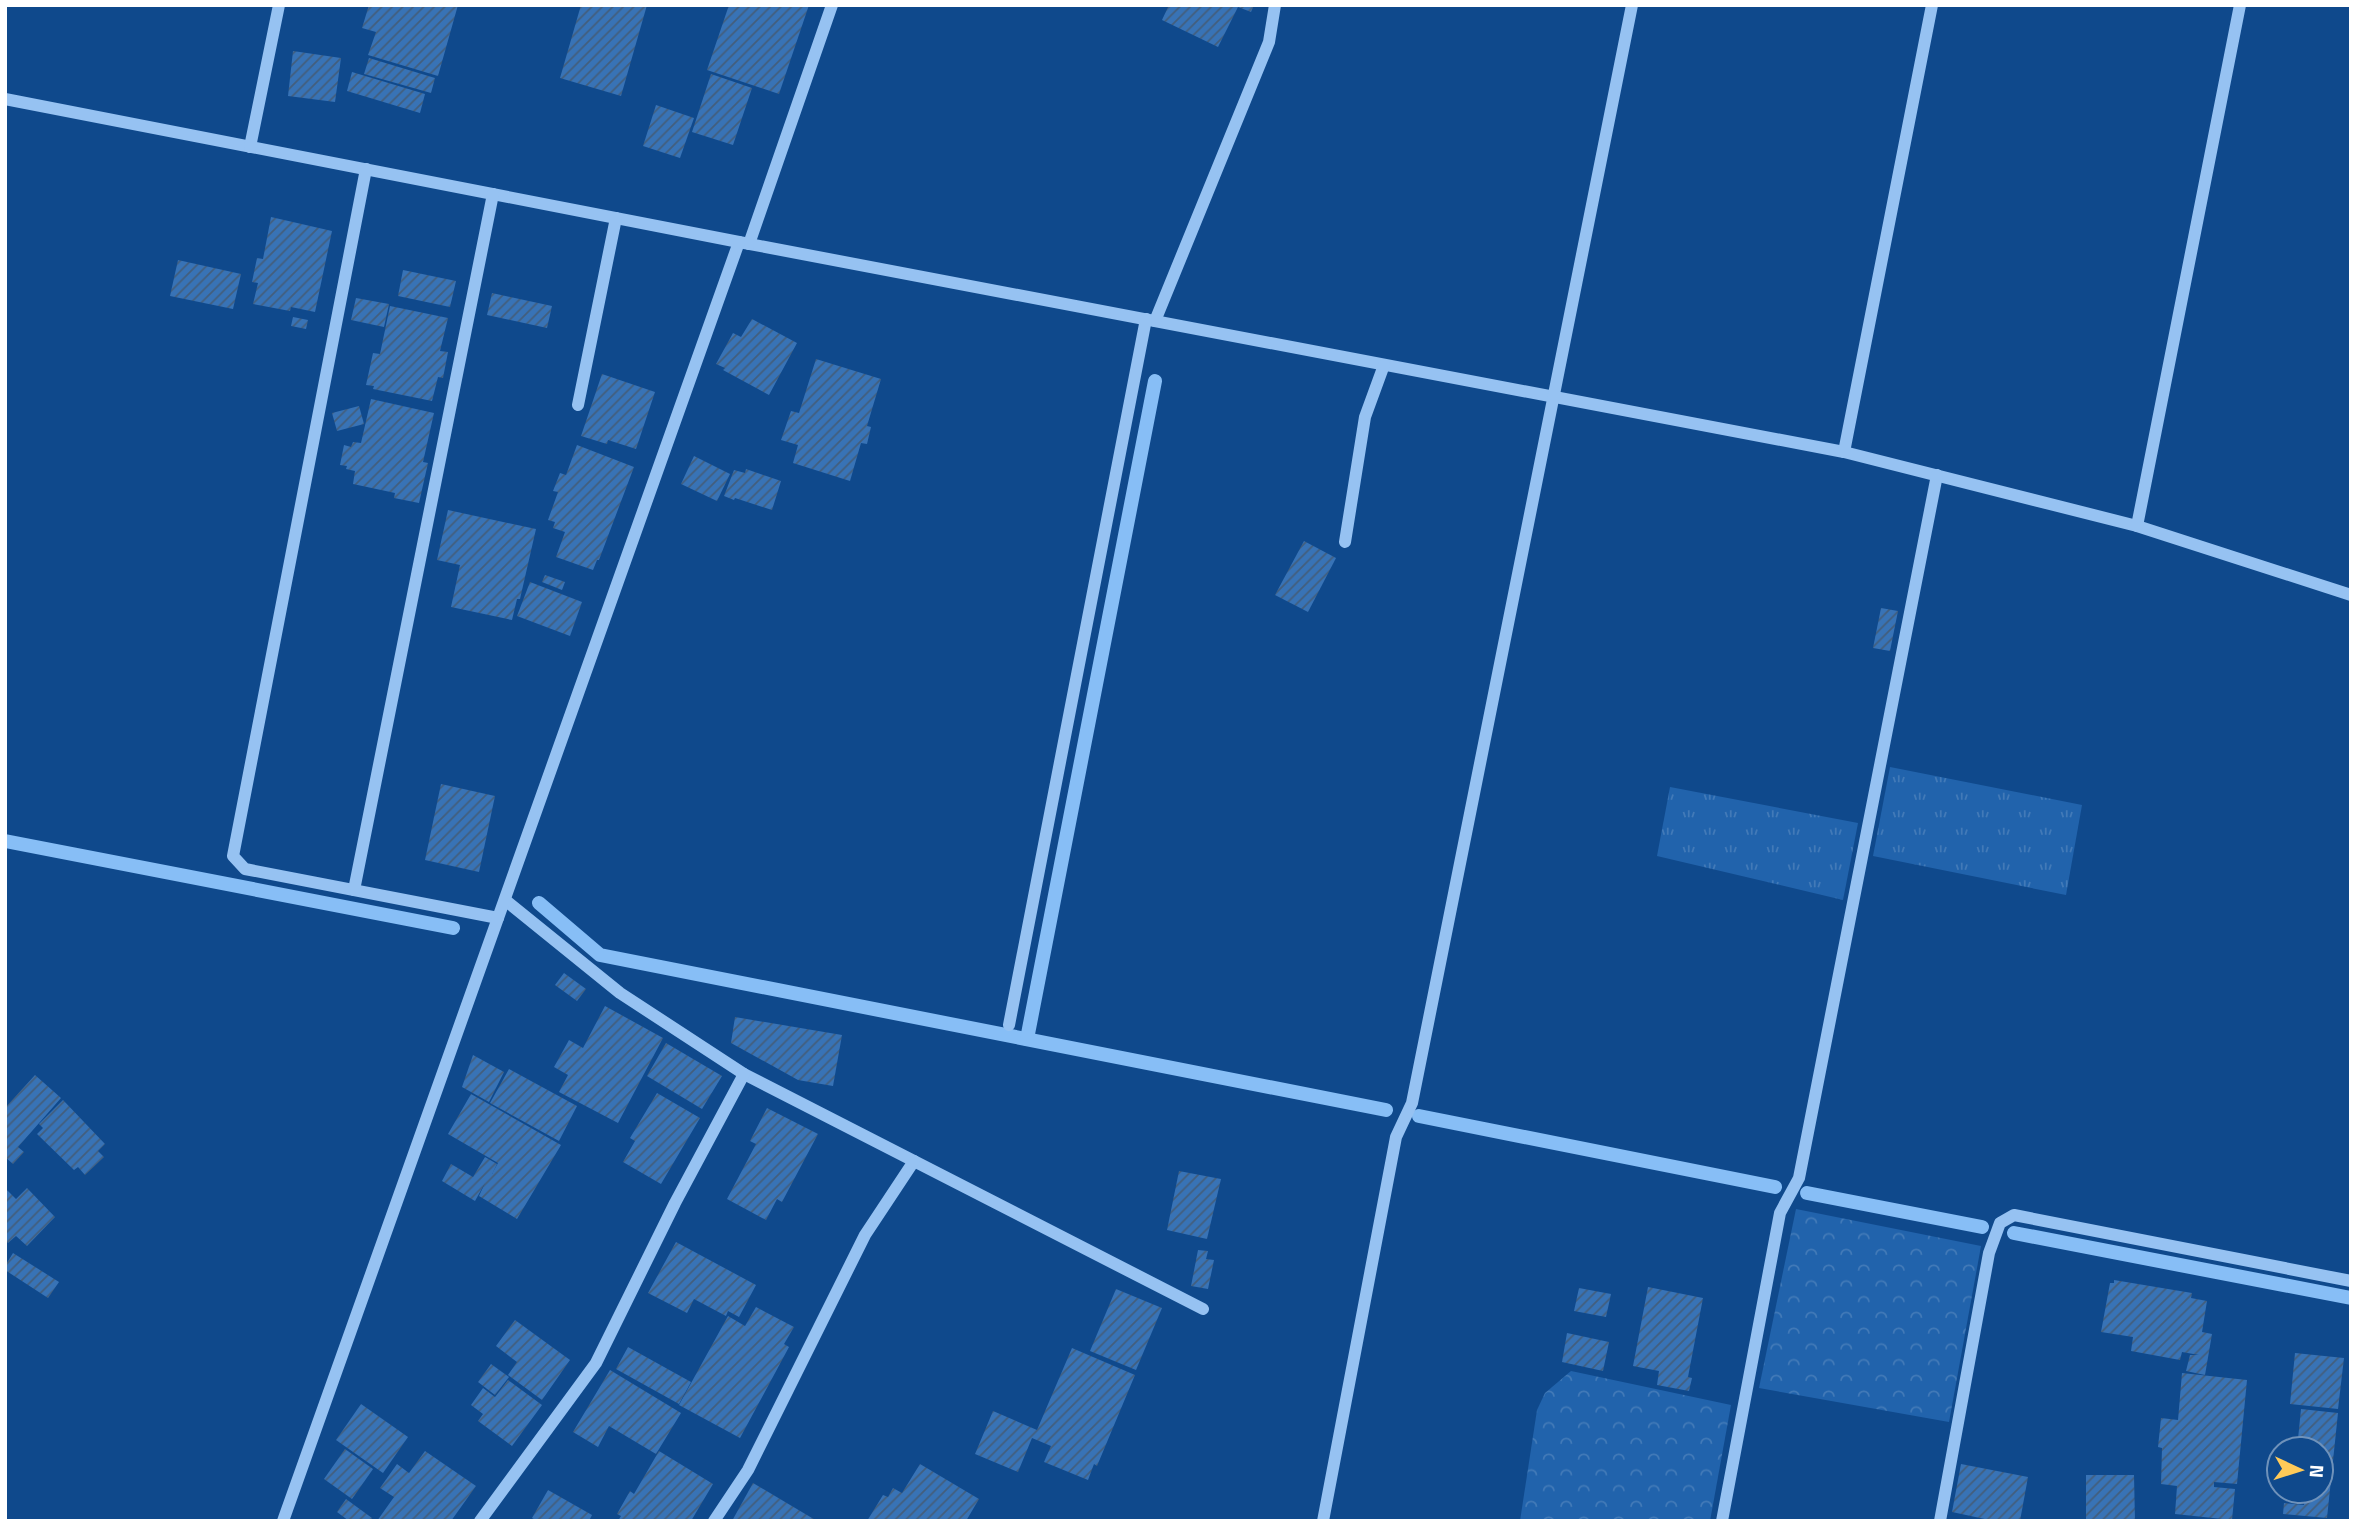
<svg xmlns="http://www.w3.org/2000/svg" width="2356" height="1526" viewBox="0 0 2356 1526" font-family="'Titillium Web',sans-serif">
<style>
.grass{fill:url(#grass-tufts)}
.forest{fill:url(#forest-crowns)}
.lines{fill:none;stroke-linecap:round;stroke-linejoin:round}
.stream{stroke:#87bef6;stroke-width:14}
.building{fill:url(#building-hatch)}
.minor{stroke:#96c2f2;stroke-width:12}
</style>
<defs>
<pattern id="grass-tufts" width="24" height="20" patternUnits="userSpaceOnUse" patternTransform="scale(1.75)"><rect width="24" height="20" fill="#2163ac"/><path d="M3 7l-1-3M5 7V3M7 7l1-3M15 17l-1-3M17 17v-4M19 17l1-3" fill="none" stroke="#427ab8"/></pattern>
<pattern id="forest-crowns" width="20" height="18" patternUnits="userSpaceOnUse" patternTransform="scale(1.75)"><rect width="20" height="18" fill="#2163ac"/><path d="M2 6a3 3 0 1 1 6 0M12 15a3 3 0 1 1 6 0" fill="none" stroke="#427ab8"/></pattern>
<pattern id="building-hatch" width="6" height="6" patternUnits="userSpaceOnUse" patternTransform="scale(1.75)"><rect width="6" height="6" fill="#3873b6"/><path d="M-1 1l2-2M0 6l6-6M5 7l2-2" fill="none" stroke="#435e7c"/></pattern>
</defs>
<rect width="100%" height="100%" fill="#0f498c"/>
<!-- grass -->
<g class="grass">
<path d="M 1890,767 L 2082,805 L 2066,895 L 1873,856 Z"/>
<path d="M 1670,787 L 1858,823 L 1843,900 L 1657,856 Z"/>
</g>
<!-- forest -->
<g class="forest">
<path d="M 1796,1209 L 1981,1246 L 1949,1422 L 1759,1388 Z"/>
<path d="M 1571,1371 L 1731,1405 L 1710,1521 L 1520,1521 L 1537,1410 L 1545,1393 Z"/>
</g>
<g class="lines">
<!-- stream -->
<g class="stream">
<path d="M 5,841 L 453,928"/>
<path d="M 539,903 L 600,955 L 1386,1110"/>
<path d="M 1027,1039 L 1155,381"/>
<path d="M 1419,1116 L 1775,1187"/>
<path d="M 1807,1193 L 1982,1227"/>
<path d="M 2014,1233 L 2351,1298"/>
</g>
</g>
<!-- building -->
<g class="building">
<path d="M 369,5 L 458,5 L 438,76 L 368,55 L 376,32 L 362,28 Z"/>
<path d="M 581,5 L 647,5 L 621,96 L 560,78 Z"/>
<path d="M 729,5 L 809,5 L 779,94 L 707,70 Z"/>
<path d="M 1169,5 L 1254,5 L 1251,12 L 1238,7 L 1218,47 L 1162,20 Z"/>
<path d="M 293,51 L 341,58 L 335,102 L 288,96 Z"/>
<path d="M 369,58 L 435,78 L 431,93 L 364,74 Z"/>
<path d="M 352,72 L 425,94 L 420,113 L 347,91 Z"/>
<path d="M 711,74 L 752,88 L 733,145 L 692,132 Z"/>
<path d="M 656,105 L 694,118 L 680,158 L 643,146 Z"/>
<path d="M 271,217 L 332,231 L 315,312 L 291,307 L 290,311 L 253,304 L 258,283 L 252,282 L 257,258 L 263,259 Z"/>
<path d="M 178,260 L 241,274 L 233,309 L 170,296 Z"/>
<path d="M 403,270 L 456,281 L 450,307 L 398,296 Z"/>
<path d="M 492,293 L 552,306 L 547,328 L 487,315 Z"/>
<path d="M 356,298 L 389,304 L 384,327 L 351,320 Z"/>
<path d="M 390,306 L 448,318 L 440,351 L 448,352 L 443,378 L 438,377 L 432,401 L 373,389 L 374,386 L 366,385 L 373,353 L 380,354 Z"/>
<path d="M 293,317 L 308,320 L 306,329 L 291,326 Z"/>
<path d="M 752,319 L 797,343 L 769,395 L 723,370 L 725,368 L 716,364 L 733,333 L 741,337 Z"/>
<path d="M 816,359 L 881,379 L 867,426 L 871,427 L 867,444 L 861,443 L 850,481 L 793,463 L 798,445 L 781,440 L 791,411 L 799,413 Z"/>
<path d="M 602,374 L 655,392 L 636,449 L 608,440 L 607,444 L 581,436 Z"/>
<path d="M 371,399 L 434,413 L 423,462 L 428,463 L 419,503 L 394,498 L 395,493 L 353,484 L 355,471 L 346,469 L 347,466 L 340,465 L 344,445 L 351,447 L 353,442 L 361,443 Z"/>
<path d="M 359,406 L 364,424 L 337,431 L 332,413 Z"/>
<path d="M 577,445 L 634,467 L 599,560 L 597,560 L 593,570 L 556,557 L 565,532 L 553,528 L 555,522 L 548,520 L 558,492 L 553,491 L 560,473 L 566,475 Z"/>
<path d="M 694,456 L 730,474 L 717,501 L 681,484 Z"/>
<path d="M 746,469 L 781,481 L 772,510 L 735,498 L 734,500 L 724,496 L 734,470 L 745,473 Z"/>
<path d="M 448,510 L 536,529 L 520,599 L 517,599 L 512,620 L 451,607 L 460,565 L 437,560 Z"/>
<path d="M 1304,541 L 1336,558 L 1308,612 L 1275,595 Z"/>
<path d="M 545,575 L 565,582 L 562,590 L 542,582 Z"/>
<path d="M 530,582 L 582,602 L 570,636 L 517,616 Z"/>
<path d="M 1881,608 L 1898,611 L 1890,651 L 1873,648 Z"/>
<path d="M 441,784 L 495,796 L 479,872 L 425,860 Z"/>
<path d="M 564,973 L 586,989 L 577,1001 L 555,985 Z"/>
<path d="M 605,1006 L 663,1038 L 618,1123 L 559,1092 L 568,1075 L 554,1067 L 569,1040 L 583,1048 Z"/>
<path d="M 735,1017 L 842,1035 L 833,1086 L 798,1080 L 731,1043 Z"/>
<path d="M 666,1043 L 722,1076 L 702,1109 L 647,1076 Z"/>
<path d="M 473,1055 L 504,1072 L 489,1102 L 462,1087 Z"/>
<path d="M 509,1069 L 577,1106 L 559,1141 L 490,1103 Z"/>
<path d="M 35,1075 L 61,1098 L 18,1147 L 24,1152 L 13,1164 L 5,1157 L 5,1108 Z"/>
<path d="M 657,1093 L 700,1118 L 661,1184 L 623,1162 L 635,1141 L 630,1138 Z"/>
<path d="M 471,1094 L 561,1145 L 517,1219 L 479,1196 L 485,1183 L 475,1201 L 442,1181 L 451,1164 L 473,1177 L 485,1157 L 497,1164 L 492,1174 L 498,1163 L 448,1134 Z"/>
<path d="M 63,1100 L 105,1144 L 98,1151 L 104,1157 L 85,1175 L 78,1167 L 74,1170 L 37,1134 L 43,1128 L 39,1124 Z"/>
<path d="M 767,1108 L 818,1134 L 782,1202 L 777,1199 L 766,1220 L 727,1199 L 756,1144 L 750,1141 Z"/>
<path d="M 1179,1171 L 1221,1179 L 1207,1239 L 1167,1230 Z"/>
<path d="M 5,1188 L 16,1199 L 27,1188 L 55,1217 L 27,1246 L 16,1236 L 8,1243 L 5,1240 Z"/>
<path d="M 676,1242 L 756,1285 L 739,1317 L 728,1311 L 726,1316 L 694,1299 L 687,1313 L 648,1293 Z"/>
<path d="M 1198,1250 L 1208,1251 L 1206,1259 L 1214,1260 L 1208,1289 L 1191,1286 Z"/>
<path d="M 13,1253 L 59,1282 L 48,1298 L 5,1270 L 5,1266 Z"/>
<path d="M 2114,1280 L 2192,1293 L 2191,1298 L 2207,1301 L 2202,1332 L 2212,1334 L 2205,1375 L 2186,1371 L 2190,1355 L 2199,1355 L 2182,1352 L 2180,1360 L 2131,1351 L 2133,1337 L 2101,1332 L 2110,1283 L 2114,1283 Z"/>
<path d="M 1648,1287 L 1703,1298 L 1688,1377 L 1692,1378 L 1689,1391 L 1657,1385 L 1659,1371 L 1633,1366 Z"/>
<path d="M 1579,1288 L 1611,1294 L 1606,1317 L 1574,1311 Z"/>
<path d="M 1116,1289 L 1162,1308 L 1136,1370 L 1090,1351 Z"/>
<path d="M 756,1307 L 794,1327 L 784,1344 L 789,1347 L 740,1438 L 679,1405 L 728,1316 L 745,1326 Z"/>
<path d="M 515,1320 L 570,1360 L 542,1400 L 508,1375 L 517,1362 L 496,1346 Z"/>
<path d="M 1567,1333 L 1609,1342 L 1603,1371 L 1562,1362 Z"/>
<path d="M 628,1347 L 691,1382 L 679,1404 L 616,1369 Z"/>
<path d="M 1072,1348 L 1135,1375 L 1097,1466 L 1094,1464 L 1088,1480 L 1044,1462 L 1051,1446 L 1032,1438 L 1018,1472 L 975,1454 L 993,1411 L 1037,1430 Z"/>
<path d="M 2295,1353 L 2344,1358 L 2338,1409 L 2290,1404 Z"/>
<path d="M 491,1364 L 509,1377 L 495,1395 L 478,1382 Z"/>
<path d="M 610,1370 L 681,1413 L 656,1454 L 609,1426 L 598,1447 L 573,1432 Z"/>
<path d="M 2182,1373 L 2247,1380 L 2237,1484 L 2214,1482 L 2214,1487 L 2235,1489 L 2232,1520 L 2175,1514 L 2177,1486 L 2161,1484 L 2162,1448 L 2158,1447 L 2161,1418 L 2178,1420 Z"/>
<path d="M 508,1380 L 542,1405 L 512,1446 L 478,1421 L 483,1414 L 471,1405 L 483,1388 L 495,1397 Z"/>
<path d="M 361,1404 L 408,1437 L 383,1473 L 336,1440 Z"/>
<path d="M 2301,1409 L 2338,1413 L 2327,1518 L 2283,1514 L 2284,1503 L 2304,1505 L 2306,1491 L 2321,1491 L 2321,1449 L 2297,1449 Z"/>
<path d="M 345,1449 L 373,1469 L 352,1499 L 324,1479 Z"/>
<path d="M 425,1451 L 476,1486 L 451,1521 L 377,1521 L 394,1497 L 380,1488 L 397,1464 L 409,1473 Z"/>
<path d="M 659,1451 L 713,1484 L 691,1521 L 618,1521 L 621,1516 L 617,1514 L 630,1491 L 634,1494 Z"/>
<path d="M 920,1464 L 979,1499 L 966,1521 L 867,1521 L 883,1495 L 888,1497 L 893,1488 L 902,1493 Z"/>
<path d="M 1961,1464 L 2028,1477 L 2020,1521 L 1994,1521 L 1952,1512 Z"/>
<path d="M 2086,1475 L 2134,1475 L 2135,1521 L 2086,1521 Z"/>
<path d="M 753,1483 L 817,1521 L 732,1521 Z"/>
<path d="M 548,1490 L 592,1515 L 589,1521 L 537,1521 L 532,1518 Z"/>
<path d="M 346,1499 L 372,1518 L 370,1521 L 349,1521 L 337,1512 Z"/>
</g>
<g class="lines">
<!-- minor -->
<g class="minor">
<path d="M 5,99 L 739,242 L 1844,452 L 2137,526 L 2351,595"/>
<path d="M 250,147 L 279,5"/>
<path d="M 366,169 L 233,856 L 245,869 L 498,918"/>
<path d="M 749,244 L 832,5"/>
<path d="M 1155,321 L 1269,42 L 1275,5"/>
<path d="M 578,405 L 616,218"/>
<path d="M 1844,452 L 1932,5"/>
<path d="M 2137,526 L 2240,5"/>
<path d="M 1345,542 L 1365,417 L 1384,365"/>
<path d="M 354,890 L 493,194"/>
<path d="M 505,900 L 620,993 L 744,1074 L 1203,1309"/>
<path d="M 1009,1025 L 1146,319"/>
<path d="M 283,1521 L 739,242"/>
<path d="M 480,1521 L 596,1363 L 675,1203 L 744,1074"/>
<path d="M 714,1521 L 748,1470 L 865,1235 L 914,1161"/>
<path d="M 1323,1521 L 1396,1137 L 1412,1103 L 1632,5"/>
<path d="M 1722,1521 L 1780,1213 L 1799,1178 L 1937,475"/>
<path d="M 1940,1521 L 1989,1253 L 2000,1223 L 2014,1215 L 2351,1281"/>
</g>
</g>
<!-- border -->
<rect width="2356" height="1526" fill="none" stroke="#ffffff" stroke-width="14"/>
<!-- north arrow -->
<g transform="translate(2300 1470) rotate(94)"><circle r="33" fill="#0f498c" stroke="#6f92ba" stroke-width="2"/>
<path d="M0-5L12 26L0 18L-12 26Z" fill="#ffca58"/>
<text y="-10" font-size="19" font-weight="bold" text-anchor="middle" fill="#ffffff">N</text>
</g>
</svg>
